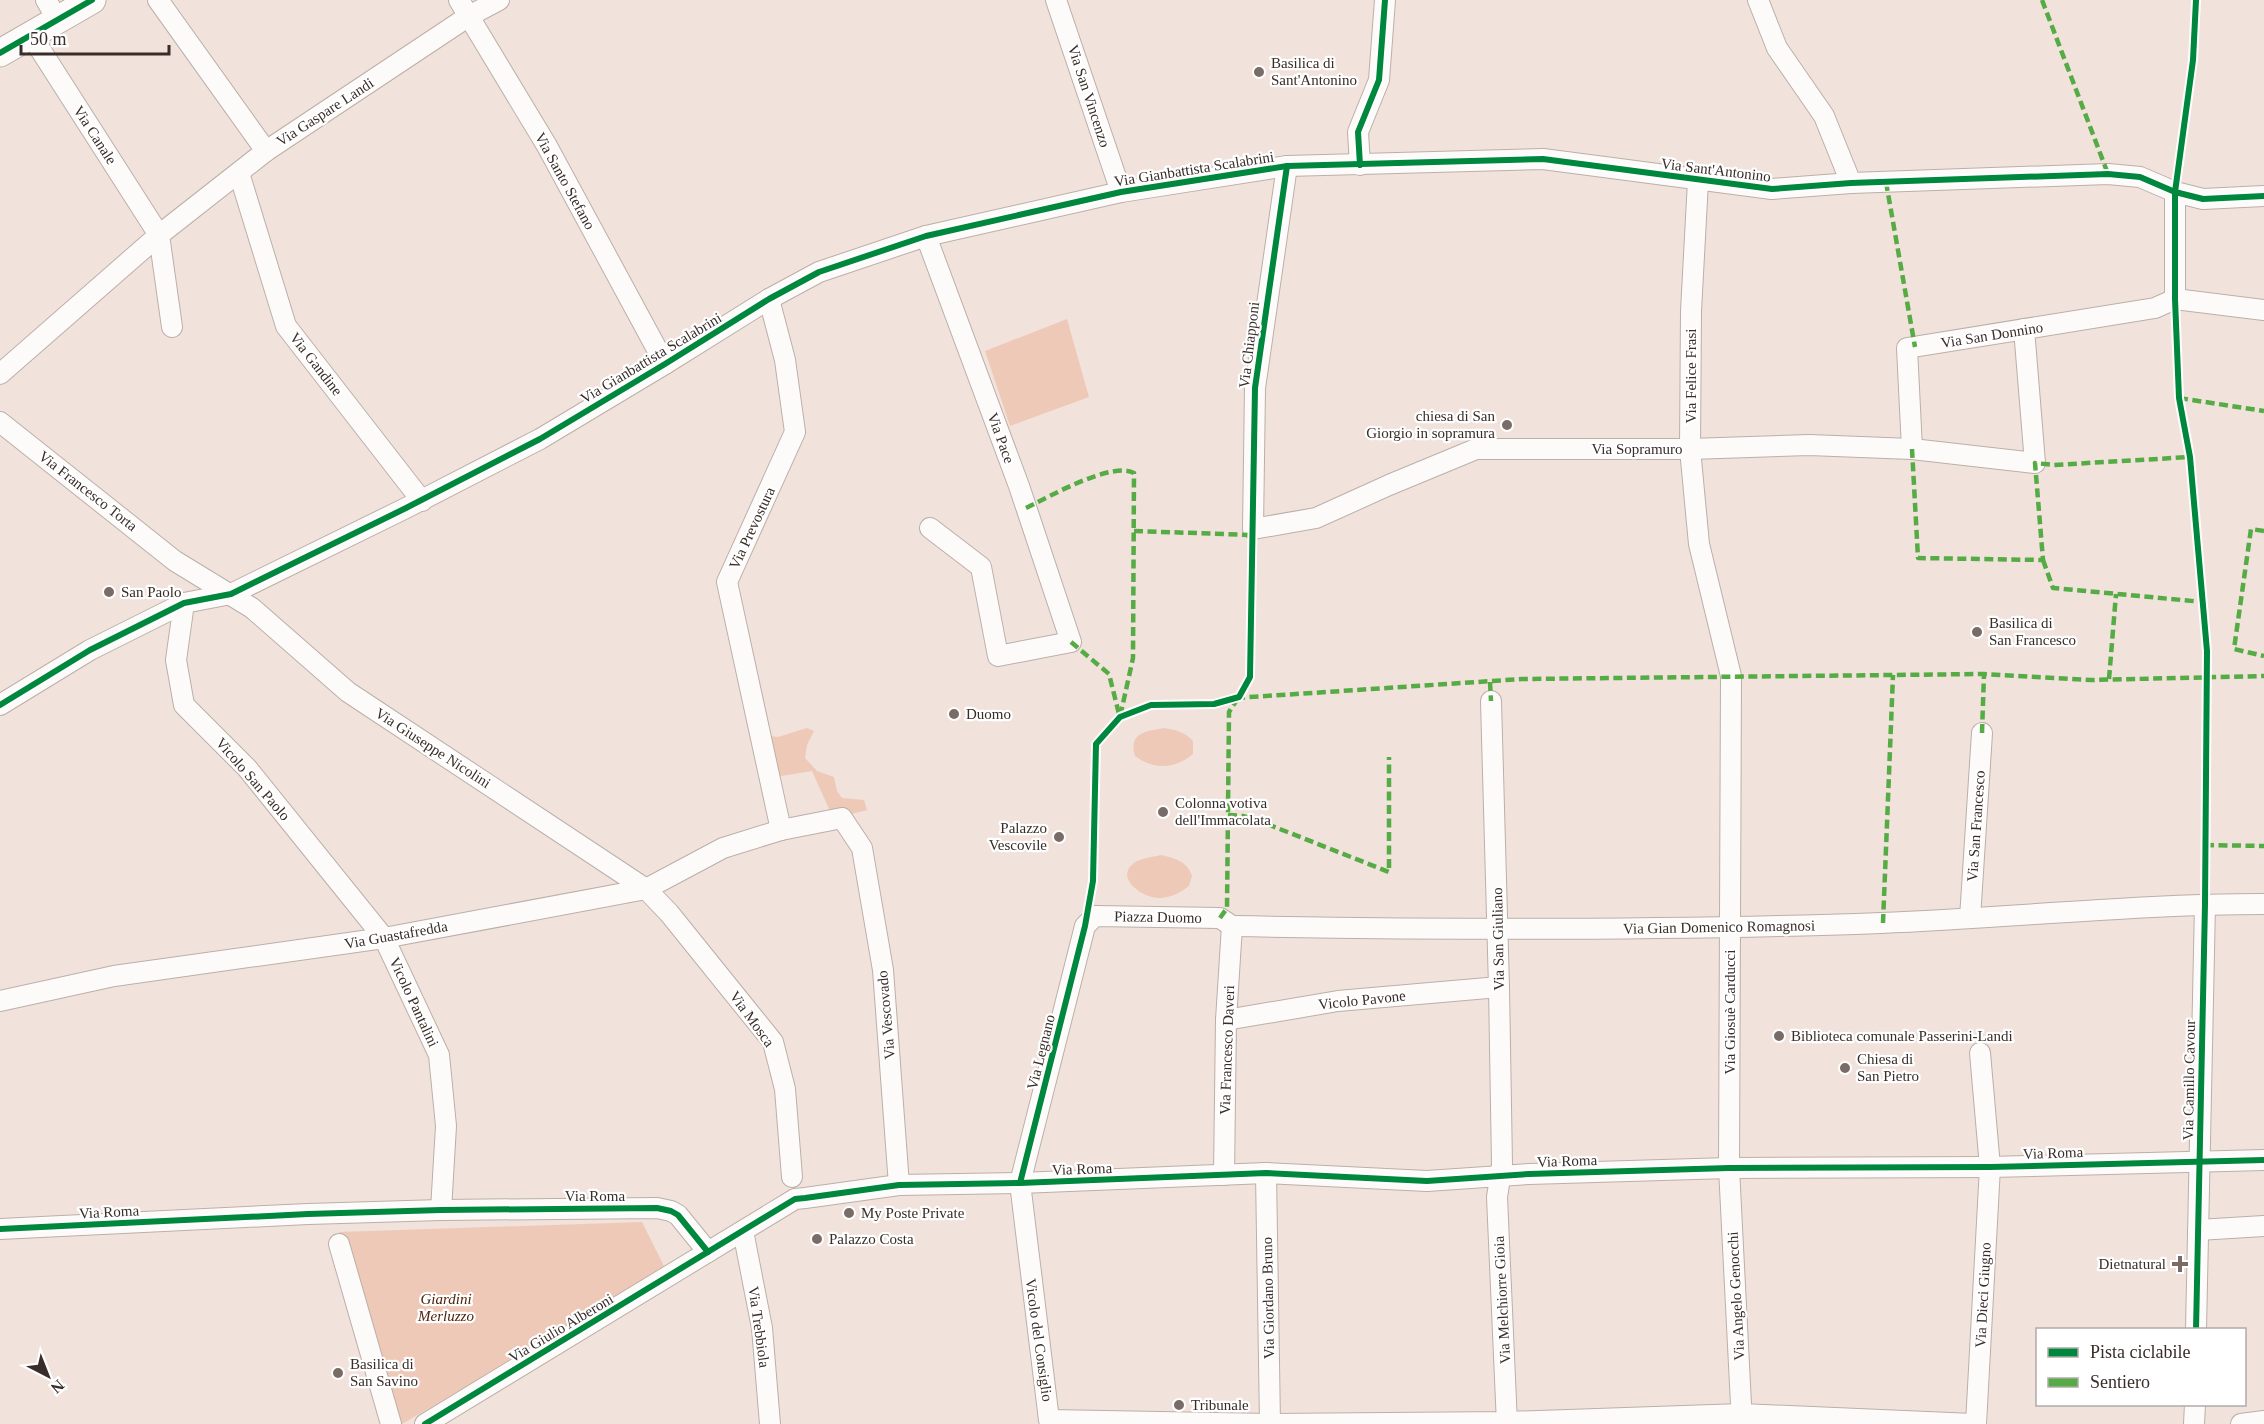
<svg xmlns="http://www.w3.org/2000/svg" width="2264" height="1424" viewBox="0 0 2264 1424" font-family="'Times New Roman',serif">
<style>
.green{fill:#efc9b8}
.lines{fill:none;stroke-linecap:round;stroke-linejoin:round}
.street-casing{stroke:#bbafa9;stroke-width:22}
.secondary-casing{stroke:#bbafa9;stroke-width:29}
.street{stroke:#fdfbfa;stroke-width:20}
.secondary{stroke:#fdfbfa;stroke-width:27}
.quiet{stroke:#55ab44;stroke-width:4.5;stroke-dasharray:9 4.5;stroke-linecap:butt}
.cycleway-casing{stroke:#fff;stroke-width:10}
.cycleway{stroke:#00873e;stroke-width:6}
.poi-dot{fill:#796c67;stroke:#fff;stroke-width:2}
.labels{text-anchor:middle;stroke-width:4.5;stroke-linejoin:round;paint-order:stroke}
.poi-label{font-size:15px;fill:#382d28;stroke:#fff;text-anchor:start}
.street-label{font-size:15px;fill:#382d28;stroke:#fff}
.park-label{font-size:15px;font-style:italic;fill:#4f220a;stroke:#fff}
</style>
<rect width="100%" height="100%" fill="#f2e2dc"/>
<!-- green -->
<g class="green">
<path d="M 1067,319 L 1089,397 L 1010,426 L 985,351 Z"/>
<path d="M 807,728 L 814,731 L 807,745 L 805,758 L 817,771 L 834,777 L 837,791 L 842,798 L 864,800 L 867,810 L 844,816 L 829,809 L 812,771 L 775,777 L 764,735 L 778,737 Z"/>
<path d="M 1164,728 C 1176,730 1185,732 1193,741 L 1193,754 C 1176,769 1153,770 1135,756 C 1128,733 1146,731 1164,728 Z"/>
<path d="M 1161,855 C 1175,858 1188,862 1192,876 L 1189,886 C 1180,893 1170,898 1159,898 C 1143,898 1114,878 1134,863 C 1141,858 1153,857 1161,855 Z"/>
<path d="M 642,1222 L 664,1266 L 537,1345 L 402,1424 L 395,1424 L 339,1232 Z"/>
</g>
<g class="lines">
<defs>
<g id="street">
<path d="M 46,0 L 58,20"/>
<path d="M 158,0 L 266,151"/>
<path d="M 459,0 L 547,146 L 665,364"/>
<path d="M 1056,0 L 1121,192"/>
<path d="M 1758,0 L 1777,48 L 1824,116 L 1851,183"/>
<path d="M 31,35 L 159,235 L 172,327"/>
<path d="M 1360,165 L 1358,132 L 1379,80 L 1385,0"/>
<path d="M 1287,166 L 1255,388 L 1253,529 L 1316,518 L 1389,485 L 1476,449 L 1690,449 L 1809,445 L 1912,449 L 2035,463 L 2024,329"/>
<path d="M 239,173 L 286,326 L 422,501"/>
<path d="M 1698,181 L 1691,311 L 1690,449 L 1699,544 L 1731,676 L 1729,1168 L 1742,1424"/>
<path d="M 926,236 L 1019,486 L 1071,642 L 998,656 L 981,567 L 930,528"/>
<path d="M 769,299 L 785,360 L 795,432 L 727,582 L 781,830"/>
<path d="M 2175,299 L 2175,192"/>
<path d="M 2175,299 L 2264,310"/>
<path d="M 0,374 L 159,235 L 266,151 L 469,16 L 499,0"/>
<path d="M 0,422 L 175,561 L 252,608 L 348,692 L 646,889 L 669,913 L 773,1042 L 785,1089 L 792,1177"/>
<path d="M 1912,449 L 1907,348 L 2155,308 L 2175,299"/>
<path d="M 184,603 L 176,660 L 184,705 L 247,768 L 384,938 L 439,1055 L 446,1126 L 441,1210"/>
<path d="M 1491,701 L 1499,987 L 1502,1165 L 1497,1197 L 1507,1424"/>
<path d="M 0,705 L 90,650 L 184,603 L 231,594 L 406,508 L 540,439 L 665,364 L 769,299 L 819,272 L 926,236 L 1121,192 L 1287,166 L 1543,159 L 1772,189 L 1851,183 L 2108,174 L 2140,177 L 2175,192 L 2203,199 L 2264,196"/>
<path d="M 1970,918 L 1982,733"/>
<path d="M 1232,926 L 1220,918 L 1095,916 L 1085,926 L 1020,1183 L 1049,1420 L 1270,1424 L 1507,1422 L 1742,1414 L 1973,1424"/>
<path d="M 1232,926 C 1449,930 1664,931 1881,923 C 2009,918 2136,904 2264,904"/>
<path d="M 0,1001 L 114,976 L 384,938 L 646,889 L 723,848 L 781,830 L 842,818 L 862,848 L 883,970 L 899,1185"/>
<path d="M 1226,1020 L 1338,1001 L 1499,987"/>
<path d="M 1266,1173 L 1270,1424"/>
<path d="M 1224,1175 L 1226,1020 L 1232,926"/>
<path d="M 0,1229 L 308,1214 L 441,1210 L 657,1208 L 671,1211 L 678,1215 L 708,1252"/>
<path d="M 2198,1230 L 2264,1226"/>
<path d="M 743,1231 L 762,1328 L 770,1424"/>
<path d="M 339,1244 L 391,1424"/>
<path d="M 2196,1330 L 2205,904"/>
<path d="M 425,1424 L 795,1199 L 805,1198 L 899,1185 L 1020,1183 L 1266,1173 L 1427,1181 L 1529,1174 L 1729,1168 L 1990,1167 L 2264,1160"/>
<path d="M 1976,1424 L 1990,1167 L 1980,1053"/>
<path d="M 2194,1424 L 2195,1404"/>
<path d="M 2241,1424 L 2264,1421"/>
</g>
<path id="secondary" d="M 0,53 L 92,0"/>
</defs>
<!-- street casing -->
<use href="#street" class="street-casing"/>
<!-- secondary casing -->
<use href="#secondary" class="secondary-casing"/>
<!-- street -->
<use href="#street" class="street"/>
<!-- secondary -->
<use href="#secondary" class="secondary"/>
<!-- quiet -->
<g class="quiet">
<path d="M 2042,0 L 2108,174"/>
<path d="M 1886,182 L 1915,347"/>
<path d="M 2179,398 L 2264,411"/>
<path d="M 1912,449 L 1918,558 L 2043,560 L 2035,463 L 2054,465 L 2190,457"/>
<path d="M 1026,508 C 1049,497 1111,461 1134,473 L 1133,658 L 1120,717"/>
<path d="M 1134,531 L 1253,535"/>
<path d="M 2264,531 L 2251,529 L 2234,649 L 2264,656"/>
<path d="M 2043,560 L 2053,588 L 2203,602"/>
<path d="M 1071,642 L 1109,674 L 1119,714"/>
<path d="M 2109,679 L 2116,594"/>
<path d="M 1490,682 L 1491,701"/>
<path d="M 1236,698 L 1522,679 L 1984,674 L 2091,680 L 2264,676"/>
<path d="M 1982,733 L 1984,674"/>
<path d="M 1228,815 L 1243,816 L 1262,822 L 1389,872 L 1389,757"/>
<path d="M 2205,845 L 2264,846"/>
<path d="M 1220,918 L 1227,908 L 1229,712 L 1238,698"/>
<path d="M 1883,923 L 1893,675"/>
</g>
<defs>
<g id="cycleway">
<path d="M 2196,0 L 2193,60 L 2175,192 L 2175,299 L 2179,398 L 2190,457 L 2207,651 L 2205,904 L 2196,1330"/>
<path d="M 0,53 L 92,0"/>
<path d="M 1360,165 L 1358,132 L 1379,80 L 1385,0"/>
<path d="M 0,705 L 90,650 L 184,603 L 231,594 L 406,508 L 540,439 L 665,364 L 769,299 L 819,272 L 926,236 L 1121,192 L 1287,166 L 1543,159 L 1772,189 L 1851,183 L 2108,174 L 2140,177 L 2175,192 L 2203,199 L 2264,196"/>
<path d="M 1020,1183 L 1085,926 L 1093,881 L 1096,744 L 1120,717 L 1151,705 L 1214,704 L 1239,697 L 1250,677 L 1255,388 L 1287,166"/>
<path d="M 0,1229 L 308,1214 L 441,1210 L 657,1208 L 671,1211 L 678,1215 L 708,1252"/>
<path d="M 425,1424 L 795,1199 L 805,1198 L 899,1185 L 1020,1183 L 1266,1173 L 1427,1181 L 1529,1174 L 1729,1168 L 1990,1167 L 2264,1160"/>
</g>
</defs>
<!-- cycleway casing -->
<use href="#cycleway" class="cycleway-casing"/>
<!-- cycleway -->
<use href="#cycleway" class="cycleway"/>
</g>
<!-- markers -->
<g class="poi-dot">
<circle cx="1259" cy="72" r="6"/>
<circle cx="1507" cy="425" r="6"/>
<circle cx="109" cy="592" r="6"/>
<circle cx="1977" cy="632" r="6"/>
<circle cx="954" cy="714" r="6"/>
<circle cx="1163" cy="812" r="6"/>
<circle cx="1059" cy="837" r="6"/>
<circle cx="1779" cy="1036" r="6"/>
<circle cx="1845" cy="1068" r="6"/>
<circle cx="849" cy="1213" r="6"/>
<circle cx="817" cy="1239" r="6"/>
<path d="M2177 1255h6v6h6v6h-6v6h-6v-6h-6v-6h6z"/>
<circle cx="338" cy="1373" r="6"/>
<circle cx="1179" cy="1405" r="6"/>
</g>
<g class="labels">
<!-- poi labels -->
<g class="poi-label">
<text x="1271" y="68">Basilica di<tspan x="1271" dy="17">Sant'Antonino</tspan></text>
<text x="1495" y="421" text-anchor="end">chiesa di San<tspan x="1495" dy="17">Giorgio in sopramura</tspan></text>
<text x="121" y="597">San Paolo</text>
<text x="1989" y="628">Basilica di<tspan x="1989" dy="17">San Francesco</tspan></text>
<text x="966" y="719">Duomo</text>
<text x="1175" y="808">Colonna votiva<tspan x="1175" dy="17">dell'Immacolata</tspan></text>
<text x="1047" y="833" text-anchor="end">Palazzo<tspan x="1047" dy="17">Vescovile</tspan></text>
<text x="1791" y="1041">Biblioteca comunale Passerini-Landi</text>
<text x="1857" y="1064">Chiesa di<tspan x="1857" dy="17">San Pietro</tspan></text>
<text x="861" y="1218">My Poste Private</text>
<text x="829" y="1244">Palazzo Costa</text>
<text x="2166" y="1269" text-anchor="end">Dietnatural</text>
<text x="350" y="1369">Basilica di<tspan x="350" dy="17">San Savino</tspan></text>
<text x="1191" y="1410">Tribunale</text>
</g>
<!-- street labels -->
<g class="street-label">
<text transform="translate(1089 96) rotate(72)" y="5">Via San Vincenzo</text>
<text transform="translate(325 112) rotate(-33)" y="5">Via Gaspare Landi</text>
<text transform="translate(95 135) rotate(57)" y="5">Via Canale</text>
<text transform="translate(1194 169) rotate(-9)" y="5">Via Gianbattista Scalabrini</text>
<text transform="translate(1716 170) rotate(7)" y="5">Via Sant'Antonino</text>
<text transform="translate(565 181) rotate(61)" y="5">Via Santo Stefano</text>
<text transform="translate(1992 335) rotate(-9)" y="5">Via San Donnino</text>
<text transform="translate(1249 345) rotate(-83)" y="5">Via Chiapponi</text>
<text transform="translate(651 358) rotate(-31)" y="5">Via Gianbattista Scalabrini</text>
<text transform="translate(316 364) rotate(52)" y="5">Via Gandine</text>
<text transform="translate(1691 376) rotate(-90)" y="5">Via Felice Frasi</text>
<text transform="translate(1001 438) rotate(70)" y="5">Via Pace</text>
<text x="1637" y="454">Via Sopramuro</text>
<text transform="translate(88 491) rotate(38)" y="5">Via Francesco Torta</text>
<text transform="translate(752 528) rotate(-65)" y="5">Via Prevostura</text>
<text transform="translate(433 748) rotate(33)" y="5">Via Giuseppe Nicolini</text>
<text transform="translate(253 779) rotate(49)" y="5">Vicolo San Paolo</text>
<text transform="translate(1976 826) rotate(-86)" y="5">Via San Francesco</text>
<text transform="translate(1158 917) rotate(1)" y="5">Piazza Duomo</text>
<text transform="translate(1719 927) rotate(-1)" y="5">Via Gian Domenico Romagnosi</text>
<text transform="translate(396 935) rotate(-10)" y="5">Via Guastafredda</text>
<text transform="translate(1498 939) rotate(-91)" y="5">Via San Giuliano</text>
<text transform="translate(1362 1000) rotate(-6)" y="5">Vicolo Pavone</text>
<text transform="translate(414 1002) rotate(65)" y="5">Vicolo Pantalini</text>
<text transform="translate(1730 1012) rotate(-90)" y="5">Via Giosuè Carducci</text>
<text transform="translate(886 1015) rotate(-95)" y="5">Via Vescovado</text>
<text transform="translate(752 1019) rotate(54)" y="5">Via Mosca</text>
<text transform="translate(1227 1050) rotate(-88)" y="5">Via Francesco Daveri</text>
<text transform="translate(1041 1052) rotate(-76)" y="5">Via Legnano</text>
<text transform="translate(2189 1080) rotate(-89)" y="5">Via Camillo Cavour</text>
<text transform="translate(2053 1153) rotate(-2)" y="5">Via Roma</text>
<text transform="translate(1567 1161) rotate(-2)" y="5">Via Roma</text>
<text transform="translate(1082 1169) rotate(-2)" y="5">Via Roma</text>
<text x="595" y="1201">Via Roma</text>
<text transform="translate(109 1212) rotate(-3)" y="5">Via Roma</text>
<text transform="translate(1983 1295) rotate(-87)" y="5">Via Dieci Giugno</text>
<text transform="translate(1736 1296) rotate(-93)" y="5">Via Angelo Genocchi</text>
<text transform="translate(1268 1298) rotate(-91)" y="5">Via Giordano Bruno</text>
<text transform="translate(1502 1300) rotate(-93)" y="5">Via Melchiorre Gioia</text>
<text transform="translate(759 1327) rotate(82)" y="5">Via Trebbiola</text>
<text transform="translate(561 1328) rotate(-31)" y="5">Via Giulio Alberoni</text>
<text transform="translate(1039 1340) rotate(82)" y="5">Vicolo del Consiglio</text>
</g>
<!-- park labels -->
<g class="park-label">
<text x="446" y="1304">Giardini<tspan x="446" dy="17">Merluzzo</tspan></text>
</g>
</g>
<!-- legend -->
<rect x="2036" y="1328" width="210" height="78" fill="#ffffff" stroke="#afaba9" stroke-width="1.5"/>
<rect x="2048" y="1348" width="30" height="9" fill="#00873e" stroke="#afaba9" stroke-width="1.5"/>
<text x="2090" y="1358" font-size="18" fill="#382d28">Pista ciclabile</text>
<rect x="2048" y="1378" width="30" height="9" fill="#55ab44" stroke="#afaba9" stroke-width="1.5"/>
<text x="2090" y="1388" font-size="18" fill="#382d28">Sentiero</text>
<!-- north arrow -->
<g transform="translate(48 1376) rotate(138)" stroke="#ffffff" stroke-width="4.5" paint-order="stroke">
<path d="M0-4.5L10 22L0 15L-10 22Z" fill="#382d28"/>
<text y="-9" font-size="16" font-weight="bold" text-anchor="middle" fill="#382d28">N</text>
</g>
<!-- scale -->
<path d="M21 45v9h148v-9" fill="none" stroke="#382d28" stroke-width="3"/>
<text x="30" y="45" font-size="18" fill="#382d28" stroke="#ffffff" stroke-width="4.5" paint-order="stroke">50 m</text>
</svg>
